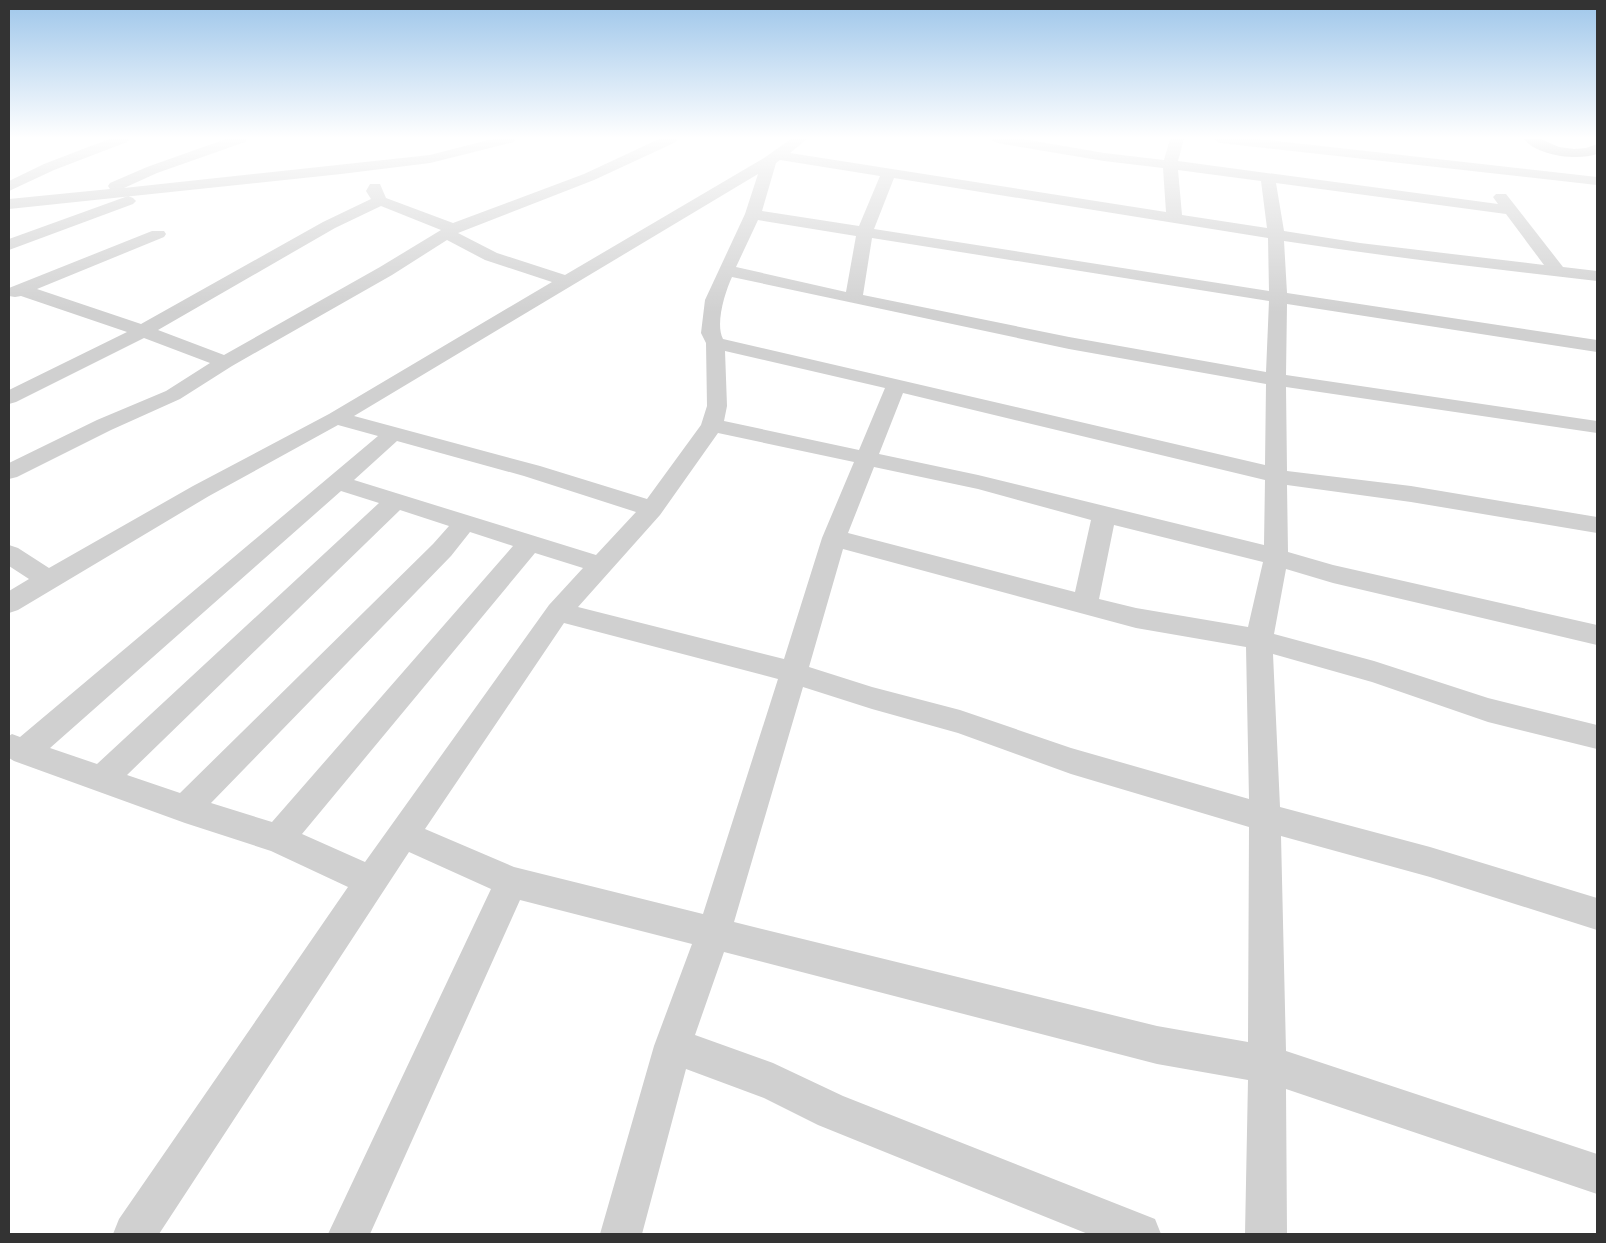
<svg xmlns="http://www.w3.org/2000/svg" width="1606" height="1243" viewBox="0 0 1606 1243" font-family="Quicksand,sans-serif">
<style>
.lines{fill:none;stroke-linecap:round;stroke-linejoin:round}
.minor{fill:#d0d0d0;fill-rule:evenodd}
.major{fill:#ababab;fill-rule:evenodd}
</style>
<rect width="100%" height="100%" fill="#fff"/>
<g class="lines">
<!-- minor -->
<g class="minor">
<path d="M 109,139 L 129,139 L 127,142 L 54,170 L 9,191 L 9,181 L 44,164 Z"/>
<path d="M 226,139 L 247,139 L 245,142 L 157,173 L 124,188 L 430,155 L 492,139 L 516,139 L 514,142 L 430,163 L 341,174 L 9,209 L 9,199 L 110,189 L 108,186 L 110,183 L 147,167 Z"/>
<path d="M 659,139 L 678,139 L 676,142 L 594,180 L 458,233 L 497,253 L 565,275 L 764,158 L 791,139 L 807,139 L 790,153 L 1166,212 L 1163,168 L 1104,161 L 997,143 L 990,139 L 1023,139 L 1104,153 L 1164,160 L 1170,139 L 1184,139 L 1178,161 L 1498,204 L 1493,197 L 1496,194 L 1506,194 L 1563,267 L 1597,271 L 1597,281 C 1494,269 1388,257 1284,241 L 1287,293 L 1597,340 L 1597,352 L 1287,304 L 1286,375 L 1597,421 L 1597,433 L 1286,387 L 1287,471 L 1411,486 L 1597,517 L 1597,533 L 1411,502 L 1287,485 L 1288,552 L 1333,565 L 1597,625 L 1597,645 L 1333,583 L 1286,569 L 1274,634 L 1374,661 L 1488,698 L 1597,725 L 1597,749 L 1488,722 L 1372,682 L 1273,654 L 1280,807 L 1430,847 L 1597,898 L 1597,930 L 1430,877 L 1281,836 L 1286,1051 L 1597,1154 L 1597,1194 L 1286,1089 L 1287,1234 L 1245,1234 L 1248,1080 L 1157,1064 L 724,952 L 695,1035 L 773,1063 L 843,1096 L 1155,1219 L 1161,1234 L 1088,1234 L 818,1125 L 764,1098 L 686,1069 L 642,1234 L 600,1234 L 654,1046 L 692,944 L 520,900 L 370,1234 L 328,1234 L 491,889 L 409,852 L 159,1234 L 113,1234 L 119,1219 L 348,887 L 271,851 L 185,823 L 14,761 L 9,758 L 9,736 L 12,734 L 20,737 L 378,436 L 338,425 L 209,496 L 18,610 L 9,613 L 9,591 L 29,579 L 9,566 L 9,545 L 18,548 L 49,568 L 193,486 L 329,414 L 552,282 L 485,260 L 447,240 L 392,275 L 232,366 L 180,399 L 111,430 L 17,477 L 9,479 L 9,463 L 97,420 L 166,391 L 210,363 L 144,338 L 16,402 L 9,404 L 9,390 L 127,332 L 21,296 L 15,297 L 9,296 L 9,288 L 152,231 L 164,231 L 166,234 L 164,237 L 37,289 L 141,324 L 323,222 L 371,199 L 366,191 L 370,184 L 380,184 L 386,198 L 453,223 L 584,174 ZM 780,160 L 880,176 L 859,226 L 762,211 L 776,163 ZM 1178,170 L 1261,181 L 1267,228 L 1182,215 ZM 758,174 L 745,214 L 705,300 L 701,333 L 706,343 L 707,406 L 701,425 L 647,499 L 540,466 L 354,416 ZM 894,178 L 1268,238 L 1269,291 L 874,229 ZM 1276,183 L 1506,214 L 1544,265 L 1360,243 L 1284,231 ZM 381,206 L 441,230 L 380,267 L 224,355 L 158,330 L 335,228 ZM 758,220 L 856,236 L 846,292 L 736,267 ZM 872,238 L 1269,301 L 1266,372 L 1069,337 L 863,295 ZM 732,277 L 1069,349 L 1266,384 L 1265,465 L 723,339 C 715,324 725,292 732,277 ZM 725,351 L 885,388 L 859,450 L 724,421 L 727,406 ZM 903,393 L 1265,480 L 1264,545 L 978,475 L 879,454 ZM 718,433 L 854,462 L 822,538 L 784,659 L 578,607 L 660,515 ZM 397,441 L 524,476 L 636,512 L 596,555 L 354,480 ZM 874,467 L 978,489 L 1091,520 L 1075,592 L 848,533 ZM 341,491 L 379,503 L 97,764 L 50,748 ZM 400,510 L 449,526 L 433,544 L 180,793 L 127,775 ZM 1114,525 L 1263,562 L 1248,627 L 1136,608 L 1099,599 ZM 470,532 L 513,546 L 272,822 L 211,803 L 451,556 ZM 843,549 L 1136,628 L 1246,647 L 1249,799 L 1071,748 L 960,710 L 872,687 L 809,667 ZM 535,553 L 583,568 L 549,605 L 365,862 L 302,834 ZM 564,623 L 778,679 L 703,914 L 514,867 L 425,829 ZM 803,687 L 872,709 L 958,733 L 1071,774 L 1249,827 L 1248,1042 L 1157,1026 L 734,922 Z"/>
<path d="M 1213,139 L 1259,139 L 1597,177 L 1597,185 L 1220,143 Z"/>
<path d="M 128,196 L 133,198 L 136,201 L 133,204 L 9,250 L 9,239 Z"/>
</g>
<!-- major -->
<path class="major" d="M 1524,139 L 1541,139 L 1559,147 L 1574,149 L 1586,148 L 1597,144 L 1597,154 C 1578,161 1537,156 1524,139 Z"/>
</g>
<!-- sky -->
<linearGradient id="sky" x2="0" y2="1"><stop stop-color="#9ec6ea"/><stop offset="0.44" stop-color="#fff"/><stop offset="1" stop-color="#fff" stop-opacity="0"/></linearGradient>
<rect width="1606" height="313" fill="url(#sky)"/>
<!-- border -->
<rect width="1606" height="1243" fill="none" stroke="#333333" stroke-width="20"/>
</svg>
